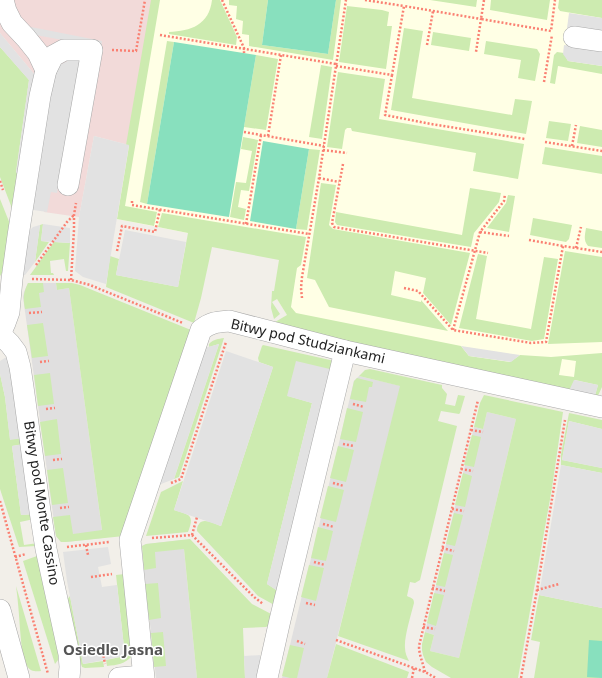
<svg xmlns="http://www.w3.org/2000/svg" width="602" height="678" viewBox="0 0 602 678" font-family="'Noto Sans',sans-serif">
<style>
.residential{fill:#e0dfdf}
.commercial{fill:#f2dad9}
.education{fill:#ffffe5}
.grass{fill:#cdebb0;fill-rule:evenodd}
.pitch{fill:#88e0be}
.parking{fill:#e2e2e2}
.lines{fill:none;stroke-linecap:round;stroke-linejoin:round}
.minor-casing{stroke:#a9a9a9;stroke-width:22}
.path{stroke:#fa8072;stroke-width:2.5;stroke-dasharray:2 2;stroke-linecap:butt}
.minor{stroke:#fff;stroke-width:21}
.labels{text-anchor:middle;stroke-width:3;stroke-linejoin:round;paint-order:stroke}
.street-label{font-size:14px;fill:#222;stroke:#fff}
.neighbourhood-label{font-size:15px;font-weight:bold;fill:#555;stroke:#fff}
</style>
<rect width="100%" height="100%" fill="#f2efe9"/>
<!-- residential -->
<g class="residential">
<path d="M 28,283 L 56,283 L 57,290 L 69,288 L 103,538 L 66,542 L 61,542 L 56,536 L 23,297 L 24,292 Z"/>
<path d="M 359,376 L 401,386 L 327,678 L 282,678 L 354,381 Z"/>
<path d="M 487,412 L 516,419 L 459,658 L 430,651 L 434,635 L 425,632 L 474,427 L 483,429 Z"/>
<path d="M 183,540 L 197,678 L 156,678 L 144,570 L 142,546 L 146,544 Z"/>
</g>
<!-- commercial -->
<path class="commercial" d="M 0,0 L 154,0 L 129,145 L 94,136 L 79,217 L 44,212 L 35,75 L 0,33 Z"/>
<!-- education -->
<path class="education" d="M 154,0 L 602,0 L 602,381 L 556,375 L 296,329 L 275,296 L 283,252 L 117,219 Z"/>
<!-- grass -->
<g class="grass">
<path d="M 151,0 L 160,0 L 125,206 L 157,212 L 154,226 L 117,219 L 129,146 L 126,145 Z"/>
<path d="M 212,0 L 220,0 L 237,37 L 236,45 L 169,34 L 169,32 C 191,31 209,25 212,0 Z"/>
<path d="M 229,0 L 268,0 L 262,45 L 328,54 L 336,0 L 341,0 L 333,60 L 249,46 L 249,35 L 242,34 L 243,21 L 236,19 L 237,6 L 229,5 Z"/>
<path d="M 430,0 L 477,0 L 476,7 Z"/>
<path d="M 491,0 L 550,0 L 547,20 L 490,10 Z"/>
<path d="M 559,0 L 602,0 L 602,18 L 560,11 L 558,8 Z"/>
<path d="M 347,6 L 382,10 L 389,12 L 387,26 L 392,26 L 386,69 L 339,62 Z"/>
<path d="M 404,28 L 423,31 L 412,98 L 512,115 L 515,99 L 532,101 L 526,134 L 391,110 Z"/>
<path d="M 433,32 L 471,38 L 469,51 L 431,45 Z"/>
<path d="M 167,41 L 174,42 L 147,204 L 140,202 Z"/>
<path d="M 486,41 L 537,49 L 540,54 L 535,81 L 518,78 L 521,60 L 484,54 Z"/>
<path d="M 0,47 L 29,80 L 16,172 L 19,173 L 13,211 L 0,177 Z"/>
<path d="M 557,52 L 564,53 L 568,61 L 602,66 L 602,74 L 558,66 L 555,84 L 550,83 L 554,55 Z"/>
<path d="M 256,55 L 278,59 L 266,130 L 244,127 Z"/>
<path d="M 321,65 L 332,67 L 322,139 L 309,137 Z"/>
<path d="M 338,72 L 385,79 L 379,119 L 524,144 L 518,179 L 473,171 L 476,153 L 352,131 L 351,128 L 347,128 L 345,130 L 342,149 L 327,147 Z"/>
<path d="M 549,121 L 571,124 L 568,141 L 546,138 Z"/>
<path d="M 580,126 L 602,130 L 602,147 L 577,143 Z"/>
<path d="M 243,137 L 258,140 L 249,191 L 241,190 L 238,207 L 246,209 L 244,220 L 230,217 L 236,182 L 246,183 L 252,151 L 241,149 Z"/>
<path d="M 545,147 L 602,156 L 602,174 L 542,164 Z"/>
<path d="M 309,149 L 320,150 L 307,230 L 296,229 Z"/>
<path d="M 321,183 L 336,185 L 329,225 L 333,229 L 470,253 L 451,325 L 423,293 L 426,278 L 395,271 L 391,295 L 421,302 L 421,300 L 448,331 L 329,307 L 315,280 L 307,278 Z"/>
<path d="M 470,188 L 501,193 L 499,202 L 474,233 L 471,247 L 337,225 L 335,222 L 336,212 L 462,235 Z"/>
<path d="M 508,195 L 515,196 L 509,232 L 487,228 L 506,203 Z"/>
<path d="M 0,199 L 10,224 L 2,273 L 0,276 Z"/>
<path d="M 162,213 L 306,237 L 301,265 L 297,268 L 291,307 L 296,313 L 461,346 L 469,356 L 510,362 L 520,355 L 551,357 L 602,353 L 602,387 L 596,400 L 594,399 L 598,385 L 575,380 L 568,393 L 290,330 L 275,322 L 287,315 L 277,299 L 272,302 L 280,314 L 274,319 L 271,308 L 272,291 L 274,291 L 279,260 L 212,247 L 201,298 L 194,323 L 106,287 L 110,256 L 119,259 L 116,275 L 178,287 L 188,233 L 158,227 ZM 562,359 L 576,361 L 574,377 L 559,375 Z"/>
<path d="M 533,218 L 572,225 L 569,239 L 566,242 L 530,235 Z"/>
<path d="M 43,224 L 41,241 L 49,242 L 35,262 L 40,225 Z"/>
<path d="M 586,228 L 602,231 L 602,248 L 588,246 C 583,240 585,235 586,228 Z"/>
<path d="M 54,242 L 70,243 L 68,271 L 66,271 L 64,259 L 50,261 L 51,273 L 53,273 L 54,275 L 30,275 Z"/>
<path d="M 565,251 L 602,257 L 602,342 L 548,344 Z"/>
<path d="M 478,254 L 487,256 L 476,319 L 531,329 L 544,257 L 558,259 L 544,339 L 532,341 L 459,328 Z"/>
<path d="M 28,283 L 43,283 L 44,292 L 39,293 L 41,307 L 25,309 C 23,297 23,294 28,283 Z"/>
<path d="M 56,283 L 72,283 L 80,285 L 191,330 L 124,536 L 66,542 L 61,542 L 56,536 L 53,517 L 70,515 L 73,534 L 102,530 L 69,288 L 57,290 Z"/>
<path d="M 43,323 L 48,356 L 32,358 L 27,325 Z"/>
<path d="M 224,338 L 179,477 L 174,479 L 219,344 L 209,347 L 209,344 C 214,339 218,339 224,338 Z"/>
<path d="M 263,345 L 330,360 L 333,361 L 334,366 L 288,396 L 312,403 L 267,584 L 281,593 L 278,607 L 258,596 L 197,531 C 197,529 197,526 199,524 C 203,517 215,524 221,526 L 273,367 L 259,362 L 258,358 L 262,346 Z"/>
<path d="M 370,369 L 442,385 L 442,388 L 447,394 L 445,404 L 455,406 L 458,395 L 465,396 L 460,413 L 459,414 L 441,411 L 438,421 L 457,426 L 420,580 L 415,583 L 410,582 L 407,596 C 411,598 414,598 414,603 C 411,615 404,637 405,648 C 405,653 407,657 409,661 L 338,636 L 400,386 L 359,376 L 365,370 Z"/>
<path d="M 50,373 L 54,404 L 38,406 L 34,375 Z"/>
<path d="M 0,374 L 5,397 L 10,439 L 23,438 L 24,444 L 12,446 L 21,515 L 34,514 L 34,519 L 20,522 L 24,545 L 38,543 L 36,546 L 19,547 L 0,489 Z"/>
<path d="M 357,378 L 373,382 L 372,387 L 369,387 L 366,402 L 350,399 L 354,381 Z"/>
<path d="M 484,395 L 563,412 L 552,488 L 518,678 L 451,678 L 432,667 L 426,662 L 423,655 L 422,650 L 422,644 L 425,632 L 434,635 L 430,651 L 459,658 L 516,419 L 487,412 L 483,429 L 474,427 L 480,403 Z"/>
<path d="M 347,408 L 363,412 L 356,442 L 340,439 Z"/>
<path d="M 569,413 L 602,420 L 602,429 L 569,421 L 562,460 L 602,468 L 602,473 L 561,465 L 561,454 Z"/>
<path d="M 57,419 L 61,454 L 45,456 L 40,422 Z"/>
<path d="M 472,435 L 481,437 L 474,467 L 464,465 Z"/>
<path d="M 338,446 L 354,450 L 346,482 L 330,478 Z"/>
<path d="M 63,468 L 68,503 L 52,505 L 47,470 Z"/>
<path d="M 463,473 L 472,476 L 465,507 L 455,505 Z"/>
<path d="M 183,481 L 174,510 C 189,515 195,514 188,532 L 146,536 L 161,492 Z"/>
<path d="M 328,486 L 344,490 L 336,522 L 320,518 Z"/>
<path d="M 454,513 L 463,515 L 455,546 L 446,544 Z"/>
<path d="M 318,527 L 333,531 L 326,561 L 311,558 Z"/>
<path d="M 190,539 L 252,604 L 275,616 L 272,624 L 266,627 L 243,628 L 245,678 L 197,678 L 184,549 L 155,552 L 156,568 L 144,570 L 142,546 L 146,544 Z"/>
<path d="M 444,553 L 453,555 L 445,587 L 436,585 Z"/>
<path d="M 37,556 L 40,557 L 59,654 L 58,660 L 55,664 L 23,561 Z"/>
<path d="M 309,565 L 324,568 L 316,601 L 301,597 Z"/>
<path d="M 125,574 L 132,656 C 125,664 117,665 107,666 L 106,660 L 125,656 L 116,575 Z"/>
<path d="M 158,583 L 161,618 L 149,620 L 145,584 Z"/>
<path d="M 16,586 L 41,671 C 35,672 30,671 27,666 C 22,658 21,640 20,629 C 19,615 18,600 16,586 Z"/>
<path d="M 434,593 L 444,595 L 436,626 L 427,623 Z"/>
<path d="M 539,595 L 602,608 L 602,678 L 534,678 L 540,642 L 531,640 Z"/>
<path d="M 70,596 L 83,664 L 103,661 L 104,667 L 85,668 L 82,667 L 81,664 L 66,601 Z"/>
<path d="M 163,632 L 166,666 L 154,667 L 151,633 Z"/>
<path d="M 336,644 L 409,672 L 407,678 L 327,678 Z"/>
<path d="M 290,645 L 304,648 L 297,678 L 290,678 L 282,676 Z"/>
</g>
<!-- pitch -->
<g class="pitch">
<path d="M 268,0 L 336,0 L 328,54 L 262,45 Z"/>
<path d="M 174,42 L 256,55 L 229,217 L 147,204 Z"/>
<path d="M 263,141 L 309,149 L 296,229 L 250,221 Z"/>
<path d="M 589,640 L 602,641 L 602,678 L 587,677 Z"/>
</g>
<!-- parking -->
<g class="parking">
<path d="M 569,13 L 602,18 L 602,33 L 567,28 Z"/>
<path d="M 31,27 L 102,41 L 101,47 L 30,34 Z"/>
<path d="M 0,33 L 35,75 L 22,174 L 16,173 L 29,80 L 0,47 Z"/>
<path d="M 564,45 L 602,51 L 602,66 L 568,61 L 563,54 Z"/>
<path d="M 81,54 L 57,193 L 51,192 L 47,212 L 27,209 L 50,70 Z"/>
<path d="M 94,136 L 129,145 L 106,284 L 83,277 L 75,271 L 79,217 Z"/>
<path d="M 43,224 L 70,228 L 70,243 L 41,241 Z"/>
<path d="M 40,225 L 35,262 L 25,275 L 18,275 L 27,233 L 33,227 Z"/>
<path d="M 125,230 L 186,242 L 178,287 L 116,275 Z"/>
<path d="M 219,344 L 174,479 L 156,486 L 201,349 Z"/>
<path d="M 461,346 L 520,355 L 511,362 L 469,356 Z"/>
<path d="M 226,351 L 273,367 L 221,526 L 174,510 Z"/>
<path d="M 8,356 L 23,438 L 10,440 L 5,397 L 0,374 L 0,361 Z"/>
<path d="M 296,361 L 334,370 L 279,592 L 267,584 L 312,403 L 287,396 Z"/>
<path d="M 574,380 L 598,385 L 594,399 L 568,393 Z"/>
<path d="M 569,421 L 602,429 L 602,468 L 562,460 Z"/>
<path d="M 24,444 L 34,514 L 21,515 L 12,446 Z"/>
<path d="M 561,465 L 602,473 L 602,608 L 539,595 Z"/>
<path d="M 108,547 L 111,564 L 98,567 L 102,587 L 117,585 L 125,656 L 83,664 L 67,581 L 63,552 Z"/>
<path d="M 260,655 L 261,678 L 245,678 L 244,656 Z"/>
</g>
<g class="lines">
<defs>
<g id="minor">
<path d="M 3,0 L 6,11 L 12,23 L 26,38 L 38,53 L 46,70"/>
<path d="M 574,37 L 602,41"/>
<path d="M 0,334 L 5,323 L 9,312 L 12,279 L 18,236 L 40,96 L 46,70 L 53,56 L 64,50 L 92,50 L 68,185"/>
<path d="M 0,334 L 10,344 L 16,352 L 20,367 L 23,387 L 40,511 L 46,549 L 69,654 L 70,667 L 69,678"/>
<path d="M 0,610 L 19,678"/>
<path d="M 119,678 L 143,676"/>
<path d="M 144,678 L 130,540 L 201,330 C 211,322 217,322 229,321 L 345,351 L 602,407"/>
<path d="M 267,678 L 280,620 L 345,351"/>
</g>
</defs>
<!-- minor casing -->
<use href="#minor" class="minor-casing"/>
<!-- path -->
<g class="path">
<path d="M 222,0 L 244,48 L 244,53"/>
<path d="M 365,0 L 404,6"/>
<path d="M 484,0 L 481,19 L 551,31 L 555,0"/>
<path d="M 160,35 L 336,64"/>
<path d="M 427,45 L 433,11"/>
<path d="M 112,50 L 136,51 L 145,0"/>
<path d="M 336,66 L 392,75 L 404,6 L 481,19 L 476,52"/>
<path d="M 392,75 L 385,115 L 431,124 L 525,139"/>
<path d="M 544,82 L 552,35"/>
<path d="M 244,132 L 324,146"/>
<path d="M 268,136 L 281,55"/>
<path d="M 545,142 L 602,151"/>
<path d="M 572,146 L 576,125"/>
<path d="M 323,150 L 347,153"/>
<path d="M 343,164 L 332,223 L 334,227 L 488,253"/>
<path d="M 319,178 L 339,182"/>
<path d="M 0,181 L 3,190"/>
<path d="M 132,201 L 132,205 L 309,234"/>
<path d="M 246,224 L 261,135"/>
<path d="M 480,232 L 509,236"/>
<path d="M 529,240 L 563,246"/>
<path d="M 576,248 L 581,227"/>
<path d="M 117,251 L 122,226 L 155,232 L 160,209"/>
<path d="M 36,265 L 67,222 L 74,215"/>
<path d="M 32,279 L 71,280 L 90,285 L 183,323"/>
<path d="M 71,280 L 74,230 L 74,215 L 76,203"/>
<path d="M 404,288 L 418,291 L 453,330 L 531,343 L 546,342 L 563,246 L 602,252"/>
<path d="M 302,298 L 301,288 L 302,277 L 319,178 L 346,0"/>
<path d="M 29,313 L 42,312"/>
<path d="M 453,330 L 480,232 L 504,201 L 505,194"/>
<path d="M 40,362 L 49,361"/>
<path d="M 353,404 L 364,407"/>
<path d="M 46,409 L 55,408"/>
<path d="M 471,430 L 483,432"/>
<path d="M 343,444 L 354,446"/>
<path d="M 53,460 L 62,459"/>
<path d="M 461,469 L 473,471"/>
<path d="M 171,483 L 181,479 L 226,342"/>
<path d="M 333,483 L 344,486"/>
<path d="M 0,501 L 48,674"/>
<path d="M 60,508 L 69,507"/>
<path d="M 452,509 L 464,511"/>
<path d="M 323,524 L 334,527"/>
<path d="M 192,535 L 197,517"/>
<path d="M 152,538 L 192,535 L 254,597 L 263,604"/>
<path d="M 86,545 L 88,555"/>
<path d="M 67,547 L 109,542"/>
<path d="M 442,548 L 454,551"/>
<path d="M 15,557 L 26,554"/>
<path d="M 314,562 L 325,565"/>
<path d="M 91,577 L 112,574"/>
<path d="M 432,588 L 445,591"/>
<path d="M 537,590 L 559,584"/>
<path d="M 306,603 L 315,605"/>
<path d="M 423,627 L 435,629"/>
<path d="M 336,640 L 425,672 L 436,678"/>
<path d="M 297,641 L 305,644"/>
<path d="M 102,648 L 105,664"/>
<path d="M 425,672 C 423,663 419,655 419,646 L 478,400"/>
<path d="M 412,678 L 414,668"/>
<path d="M 521,678 L 537,590 L 565,420"/>
</g>
<!-- minor -->
<use href="#minor" class="minor"/>
</g>
<g class="labels">
<!-- street labels -->
<g class="street-label">
<text transform="translate(308 341) rotate(13)" y="5">Bitwy pod Studziankami</text>
<text transform="translate(42 503) rotate(81)" y="5">Bitwy pod Monte Cassino</text>
</g>
<!-- neighbourhood labels -->
<g class="neighbourhood-label">
<text x="113" y="655">Osiedle Jasna</text>
</g>
</g>
</svg>
